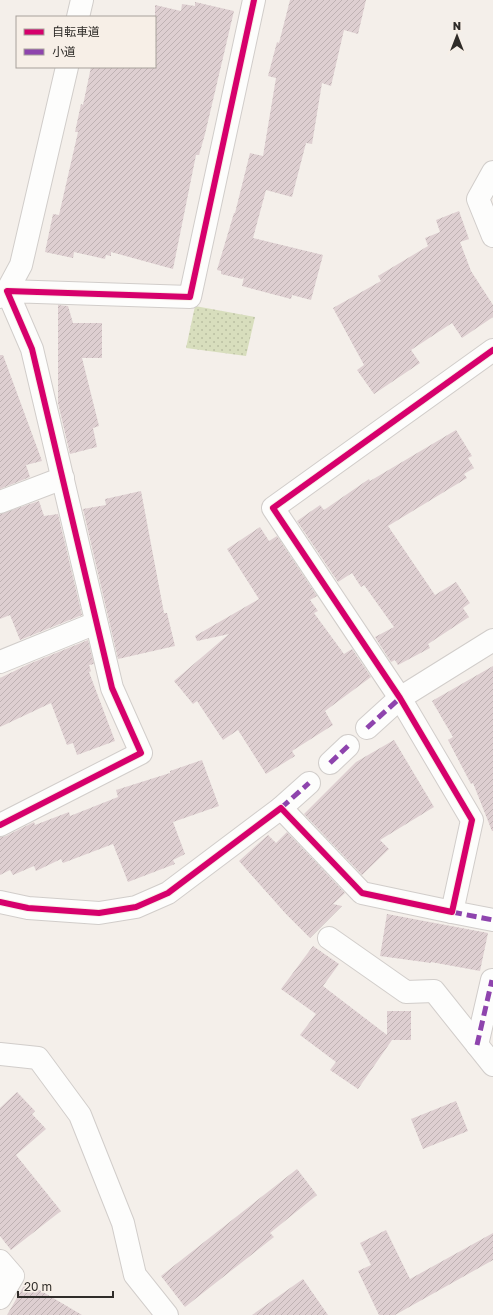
<svg xmlns="http://www.w3.org/2000/svg" width="493" height="1315" viewBox="0 0 493 1315" font-family="'Golos Text','Noto Sans JP',sans-serif">
<style>
.grass{fill:url(#grass-dots)}
.building{fill:url(#building-hatch)}
.lines{fill:none;stroke-linecap:round;stroke-linejoin:round}
.minor-casing{stroke:#d1cdca;stroke-width:24}
.minor{stroke:#fdfdfc;stroke-width:22}
.quiet{stroke:#8e44ad;stroke-width:5;stroke-dasharray:10 5;stroke-linecap:butt}
.cycleway-casing{stroke:#f7efe7;stroke-width:8}
.cycleway{stroke:#d6006c;stroke-width:6}
</style>
<defs>
<pattern id="grass-dots" width="8" height="8" patternUnits="userSpaceOnUse"><rect width="8" height="8" fill="#d8debd"/><path d="M2 2h.1M6 6h.1" fill="none" stroke="#babfa2" stroke-width="1.8" stroke-linecap="round"/></pattern>
<pattern id="building-hatch" width="6" height="6" patternUnits="userSpaceOnUse"><rect width="6" height="6" fill="#decfd1"/><path d="M-1 1l2-2M0 6l6-6M5 7l2-2" fill="none" stroke="#bfb2b3"/></pattern>
</defs>
<rect width="100%" height="100%" fill="#f4efea"/>
<!-- grass -->
<path class="grass" d="M 195,306 L 255,317 L 246,356 L 186,348 Z"/>
<!-- building -->
<g class="building">
<path d="M 290,0 L 366,0 L 358,34 L 344,30 L 331,86 L 322,83 L 312,144 L 306,143 L 292,197 L 266,190 L 253,238 L 323,255 L 311,300 L 292,295 L 291,299 L 242,286 L 244,277 L 242,279 L 221,274 L 221,271 L 217,270 L 234,213 L 235,213 L 250,153 L 263,156 L 276,78 L 268,76 L 277,42 L 279,43 Z"/>
<path d="M 195,2 L 234,11 L 205,134 L 199,155 L 196,155 L 173,269 L 111,252 L 111,256 L 106,255 L 105,259 L 74,252 L 73,258 L 45,252 L 53,214 L 59,215 L 78,132 L 75,132 L 81,104 L 83,105 L 91,67 L 155,67 L 155,5 L 181,11 L 182,4 L 195,6 Z"/>
<path d="M 459,211 L 469,239 L 460,242 L 471,271 L 493,305 L 493,317 L 462,338 L 452,323 L 411,350 L 420,363 L 374,394 L 357,370 L 364,365 L 333,308 L 381,281 L 378,276 L 428,246 L 425,238 L 440,232 L 436,220 Z"/>
<path d="M 58,305 L 68,306 L 73,323 L 102,323 L 102,358 L 82,358 L 99,426 L 93,428 L 97,447 L 70,454 L 58,403 Z"/>
<path d="M 0,355 L 3,355 L 42,461 L 26,465 L 30,477 L 0,489 Z"/>
<path d="M 456,430 L 472,456 L 468,458 L 474,468 L 464,474 L 467,478 L 388,526 L 435,595 L 456,582 L 470,603 L 463,608 L 469,617 L 428,644 L 430,648 L 398,665 L 395,660 L 391,662 L 375,637 L 394,627 L 364,585 L 361,587 L 352,573 L 338,582 L 297,521 L 320,505 L 324,510 L 369,479 L 370,481 Z"/>
<path d="M 141,491 L 164,613 L 167,613 L 175,646 L 118,659 L 83,509 L 106,505 L 105,499 Z"/>
<path d="M 39,501 L 44,516 L 58,514 L 82,615 L 20,640 L 10,615 L 0,619 L 0,514 Z"/>
<path d="M 260,527 L 269,541 L 277,536 L 317,596 L 310,600 L 318,611 L 314,613 L 344,654 L 352,649 L 371,677 L 325,711 L 333,725 L 292,751 L 295,756 L 266,774 L 238,730 L 223,740 L 197,701 L 193,704 L 174,681 L 229,634 L 197,641 L 195,636 L 259,599 L 227,549 Z"/>
<path d="M 88,640 L 94,664 L 89,665 L 91,671 L 89,672 L 115,741 L 77,755 L 73,743 L 67,745 L 51,703 L 0,727 L 0,678 L 29,664 Z"/>
<path d="M 493,666 L 493,831 L 492,831 L 473,783 L 471,784 L 448,740 L 453,737 L 432,701 Z"/>
<path d="M 394,740 L 434,807 L 380,840 L 389,849 L 362,875 L 304,814 L 356,762 Z"/>
<path d="M 202,760 L 219,806 L 173,822 L 185,854 L 173,860 L 175,864 L 128,882 L 113,844 L 63,863 L 61,859 L 36,871 L 34,866 L 13,875 L 10,870 L 0,875 L 0,837 L 6,836 L 34,822 L 35,825 L 69,812 L 70,816 L 118,797 L 116,790 L 170,773 L 170,771 Z"/>
<path d="M 287,832 L 345,893 L 333,904 L 342,906 L 310,938 L 286,914 L 239,861 L 268,835 L 276,843 Z"/>
<path d="M 387,914 L 488,933 L 480,971 L 431,962 L 431,963 L 380,956 Z"/>
<path d="M 313,946 L 339,964 L 323,986 L 387,1035 L 387,1011 L 411,1011 L 411,1040 L 392,1040 L 358,1089 L 330,1070 L 336,1062 L 300,1035 L 316,1014 L 281,989 Z"/>
<path d="M 17,1092 L 35,1111 L 32,1114 L 46,1129 L 16,1155 L 61,1211 L 11,1250 L 0,1236 L 0,1108 Z"/>
<path d="M 456,1101 L 468,1131 L 423,1149 L 411,1119 Z"/>
<path d="M 297,1169 L 317,1195 L 270,1233 L 274,1237 L 185,1307 L 161,1276 Z"/>
<path d="M 386,1230 L 410,1279 L 493,1233 L 493,1260 L 395,1315 L 379,1315 L 358,1271 L 371,1265 L 360,1243 Z"/>
<path d="M 303,1279 L 328,1315 L 252,1315 Z"/>
<path d="M 26,1282 L 82,1315 L 7,1315 Z"/>
</g>
<g class="lines">
<defs>
<g id="minor">
<path d="M 78,17 L 82,0"/>
<path d="M 493,172 L 478,199 L 493,236"/>
<path d="M 0,297 L 7,291 L 21,265 L 67,67"/>
<path d="M 0,502 L 63,478"/>
<path d="M 0,662 L 96,623"/>
<path d="M 367,728 L 400,698 L 493,640"/>
<path d="M 330,763 L 348,746"/>
<path d="M 281,808 L 309,783"/>
<path d="M 0,825 L 141,753 L 112,688 L 32,349 L 7,291 L 190,297 L 254,0"/>
<path d="M 0,902 L 28,908 L 99,913 L 136,907 L 168,893 L 281,808 L 362,893 L 452,912 L 472,820 L 400,698 L 273,508 L 493,350"/>
<path d="M 452,912 L 493,920"/>
<path d="M 329,938 L 406,992 L 434,991 L 493,1065"/>
<path d="M 477,1045 L 492,980"/>
<path d="M 0,1054 L 38,1058 L 80,1115 L 123,1223 L 135,1275 L 167,1315"/>
<path d="M 0,1261 L 13,1276 L 0,1298"/>
</g>
</defs>
<!-- minor casing -->
<use href="#minor" class="minor-casing"/>
<!-- minor -->
<use href="#minor" class="minor"/>
<!-- quiet -->
<g class="quiet">
<path d="M 367,728 L 400,698"/>
<path d="M 330,763 L 348,746"/>
<path d="M 281,808 L 309,783"/>
<path d="M 452,912 L 493,920"/>
<path d="M 477,1045 L 492,980"/>
</g>
<defs>
<g id="cycleway">
<path d="M 0,825 L 141,753 L 112,688 L 32,349 L 7,291 L 190,297 L 254,0"/>
<path d="M 0,902 L 28,908 L 99,913 L 136,907 L 168,893 L 281,808 L 362,893 L 452,912 L 472,820 L 400,698 L 273,508 L 493,350"/>
</g>
</defs>
<!-- cycleway casing -->
<use href="#cycleway" class="cycleway-casing"/>
<!-- cycleway -->
<use href="#cycleway" class="cycleway"/>
</g>
<!-- legend -->
<rect x="16" y="16" width="140" height="52" fill="#f7efe7" stroke="#a7a19b"/>
<rect x="24" y="29" width="20" height="6" fill="#d6006c" stroke="#a7a19b"/>
<text x="52" y="36" font-size="12" fill="#2f2c29">自転車道</text>
<rect x="24" y="49" width="20" height="6" fill="#8e44ad" stroke="#a7a19b"/>
<text x="52" y="56" font-size="12" fill="#2f2c29">小道</text>
<!-- north arrow -->
<g transform="translate(457 36)" stroke="#f7efe7" stroke-width="3" paint-order="stroke">
<path d="M0-3L7 15L0 10L-7 15Z" fill="#2f2c29"/>
<text y="-6" font-size="11" font-weight="bold" text-anchor="middle" fill="#2f2c29">N</text>
</g>
<!-- scale -->
<path d="M18 1291v6h95v-6" fill="none" stroke="#2f2c29" stroke-width="2"/>
<text x="24" y="1291" font-size="12" fill="#2f2c29" stroke="#f7efe7" stroke-width="3" paint-order="stroke">20 m</text>
</svg>
